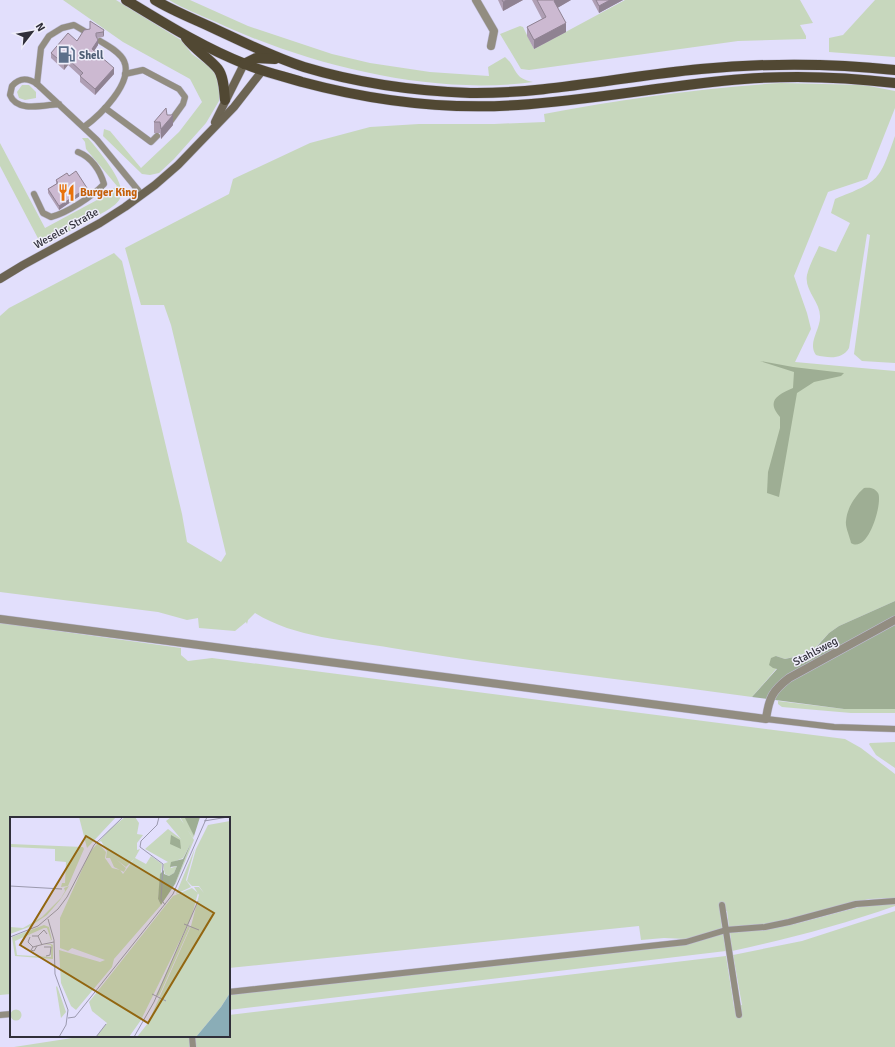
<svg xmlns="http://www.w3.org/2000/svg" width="895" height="1047" viewBox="0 0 895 1047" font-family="Signika,sans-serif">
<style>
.green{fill:#c7d7bd}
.forest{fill:#9eae94}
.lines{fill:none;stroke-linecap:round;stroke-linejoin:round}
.lane-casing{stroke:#bebcd5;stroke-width:7}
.street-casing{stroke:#bebcd5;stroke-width:9}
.secondary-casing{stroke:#bebcd5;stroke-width:9}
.primary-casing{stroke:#bebcd5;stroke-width:11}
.lane{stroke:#928d81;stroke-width:6}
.street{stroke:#928d81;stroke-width:8}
.secondary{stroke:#6c6453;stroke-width:8}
.primary{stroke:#514833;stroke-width:10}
.wall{fill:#af9fb4}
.shaded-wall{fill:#8f8292}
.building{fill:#ccb9d1;stroke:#8f8292}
.labels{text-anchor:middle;stroke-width:3;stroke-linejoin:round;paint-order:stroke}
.service-label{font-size:11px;font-weight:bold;fill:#4e5e75;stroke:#efeefa;text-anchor:start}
.food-label{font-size:11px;font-weight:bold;fill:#c56008;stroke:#efeefa;text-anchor:start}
.street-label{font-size:11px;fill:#302f3a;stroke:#efeefa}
.inset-road{fill:none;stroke:#9b99ae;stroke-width:1}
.view{fill:#926610;fill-opacity:0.15;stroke:#926610;stroke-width:2}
.inset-edge{fill:none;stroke:#302f3a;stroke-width:2}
</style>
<rect width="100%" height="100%" fill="#e2dffc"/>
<!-- green -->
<g class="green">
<path d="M 63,0 L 116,0 L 181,40 L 192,54 L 211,68 L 216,76 L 219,88 L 219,101 L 206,123 L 174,159 L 159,173 L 150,175 L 142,174 L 103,136 L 104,129 L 110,131 L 141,168 L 179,132 L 202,102 L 190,79 L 123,42 Z"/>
<path d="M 169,0 L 190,0 L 248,26 L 332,54 L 370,63 L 430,72 L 489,76 L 488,67 L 505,57 C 517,67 513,79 533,82 C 431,96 308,65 216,22 C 200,15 184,9 169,0 Z"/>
<path d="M 625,0 L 800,0 L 813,23 L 800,25 L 806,36 L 806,39 L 738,41 L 529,70 L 521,69 L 500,34 L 520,26 L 523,27 L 534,49 Z"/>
<path d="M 875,0 L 895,0 L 895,57 L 829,52 L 829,38 L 843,35 Z"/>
<path d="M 781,83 L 864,85 L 895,91 L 895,108 L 867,179 L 828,192 L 794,276 L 807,313 L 811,329 L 795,362 L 895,371 L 895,601 L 839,626 L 829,633 L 811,652 L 785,659 L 776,656 L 777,668 L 752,697 C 632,680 512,668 392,648 C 347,640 295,638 255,613 L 248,620 L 247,624 L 246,622 L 235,631 L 199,628 L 198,618 L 187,620 L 158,612 L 0,592 L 0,316 L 9,308 L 114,253 L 122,261 L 182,514 L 187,542 L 221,562 L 226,554 L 171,325 L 164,305 L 141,305 L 125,248 L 229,194 L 233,179 L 310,143 L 370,127 L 419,124 L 494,124 L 545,122 L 544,114 C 622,99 701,88 781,83 Z"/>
<path d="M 22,85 L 29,85 L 36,92 L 36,98 L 25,100 L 19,98 L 17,92 Z"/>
<path d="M 895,136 L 895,363 L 862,361 L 854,354 L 870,235 L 867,234 L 849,348 C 842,360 828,358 816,355 C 807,343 821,329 820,316 C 820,302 804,290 807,275 C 809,266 815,255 819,246 L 836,252 L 850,223 L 831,213 L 835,199 C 880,181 879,181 895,136 Z"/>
<path d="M 82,138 L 88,138 C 98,150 125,181 121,196 C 119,203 112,207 106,211 L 42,246 L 0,166 L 0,143 L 45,228 L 97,200 L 117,186 L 86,149 L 85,142 Z"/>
<path d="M 0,623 L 181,648 L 181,655 L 188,661 L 212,658 L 845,739 L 861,748 L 895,774 L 895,898 L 869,899 L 765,925 L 729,927 L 727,911 L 720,912 L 722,928 L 687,939 L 664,938 L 641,940 L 639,926 L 229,968 L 229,818 L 11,818 L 11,994 L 0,995 Z"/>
<path d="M 778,701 L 844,709 L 895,709 L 895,713 L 851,713 L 782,707 L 778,704 Z"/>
<path d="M 895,742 L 895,768 L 876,755 L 869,744 L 870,743 Z"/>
<path d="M 895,904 L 895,906 C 841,925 788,939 732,951 L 730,932 L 766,930 L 799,923 L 866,905 Z"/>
<path d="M 895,911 L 895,1047 L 14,1047 L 85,1036 L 229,1036 L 229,1015 L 726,956 L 734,1007 L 742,1005 L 733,955 L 802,941 Z"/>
<path d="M 723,933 L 726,951 L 229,1010 L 229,994 L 639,950 Z"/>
</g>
<!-- forest -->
<g class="forest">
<path d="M 760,361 L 793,367 L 844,373 L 841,376 L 814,382 L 797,393 L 779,497 L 767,493 L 768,472 L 780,428 L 780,417 C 766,401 777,395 793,388 L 794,372 Z"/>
<path d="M 864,488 C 870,487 875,488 878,493 C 883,501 869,554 851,543 C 850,537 845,527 846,521 C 847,508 855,496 864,488 Z"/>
<path d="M 895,601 L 895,709 L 844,709 L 752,697 L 777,669 L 773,668 L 769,665 L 771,658 L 776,656 L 785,659 L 811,653 L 829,633 L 839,626 Z"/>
</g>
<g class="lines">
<defs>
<g id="lane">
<path d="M 125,74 L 143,70 L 179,89 L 185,97 L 183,104 L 170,122"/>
<path d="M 37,84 L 41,48 L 49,36 L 62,28 L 74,25 L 86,32"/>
<path d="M 59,104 C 44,105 17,113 10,95 L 12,86 C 20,77 28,78 37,84 L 97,140 L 142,195"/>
<path d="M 105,108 L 151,142 L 157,136"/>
<path d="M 84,127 C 99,116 134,83 124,61 C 120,52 108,46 100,41"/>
<path d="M 34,194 L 43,213 L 51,217 C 67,213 93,196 104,184 C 100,170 91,157 78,152"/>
<path d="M 766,719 L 834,727 L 895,729"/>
<path d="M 722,905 L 739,1015"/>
<path d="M 229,992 L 686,942 L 726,930 L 765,927 L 789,922 L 856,904 L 895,901"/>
<path d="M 0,1015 L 11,1014"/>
<path d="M 192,1036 L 193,1047"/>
</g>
<g id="street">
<path d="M 476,0 L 494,31 L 491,46"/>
<path d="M 0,619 L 766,719 C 769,698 772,691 789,678 L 895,620"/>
</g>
<g id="secondary">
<path d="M 215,122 L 244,64"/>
<path d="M 0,279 L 23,265 L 100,223 L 125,207 L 155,185 L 178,165 L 234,107 L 262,71"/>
</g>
<g id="primary">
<path d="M 126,0 C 164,23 202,47 245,64 C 263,72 283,76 302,82 C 373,101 445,110 518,105 C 594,100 668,85 744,79 C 794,75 845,77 895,83"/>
<path d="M 155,0 C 173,11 194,19 213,28 C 243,42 273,57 304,67 C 357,83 415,91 470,93 C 547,94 624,76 701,69 C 766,63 830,63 895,70"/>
<path d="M 186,38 C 195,50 209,58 218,69 C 224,77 224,91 225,100"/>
<path d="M 244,64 L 256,58 L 275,59"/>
</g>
</defs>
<!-- lane casing -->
<use href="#lane" class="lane-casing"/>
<!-- street casing -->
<use href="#street" class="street-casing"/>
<!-- secondary casing -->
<use href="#secondary" class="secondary-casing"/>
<!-- primary casing -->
<use href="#primary" class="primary-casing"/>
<!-- lane -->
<use href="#lane" class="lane"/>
<!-- street -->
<use href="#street" class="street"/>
<!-- secondary -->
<use href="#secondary" class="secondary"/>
<!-- primary -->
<use href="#primary" class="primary"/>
</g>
<!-- wall -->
<g class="wall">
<path d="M 498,0 L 523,0 L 503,11 Z"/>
<path d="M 532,0 L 571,0 L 557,8 L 566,32 L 534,49 L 527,36 L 527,27 L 542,19 Z"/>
<path d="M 592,0 L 623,0 L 599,13 Z"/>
<path d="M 104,30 L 104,35 L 103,37 L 97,38 L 98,45 L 94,51 L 114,74 L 95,95 L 80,82 L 80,76 L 68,65 L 64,70 L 51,58 L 51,53 Z"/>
<path d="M 167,115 L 173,125 L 161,139 L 160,133 L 154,133 L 154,122 Z"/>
<path d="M 56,180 L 87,191 L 59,210 L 48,193 L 48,189 L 56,184 Z"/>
</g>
<!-- shaded-wall -->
<g class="shaded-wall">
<path d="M 507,0 L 523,0 L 503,11 L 503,2 Z"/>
<path d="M 555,0 L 571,0 L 554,10 L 554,1 Z"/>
<path d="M 610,0 L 623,0 L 599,13 L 599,6 Z"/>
<path d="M 566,23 L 566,32 L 534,49 L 534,40 Z"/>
<path d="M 104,30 L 104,35 L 103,37 L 103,32 Z"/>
<path d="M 98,40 L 98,45 L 92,54 L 92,49 Z"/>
<path d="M 68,59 L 68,65 L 64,70 L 64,64 Z"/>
<path d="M 114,68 L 114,74 L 95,95 L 95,89 Z"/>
<path d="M 173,115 L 173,125 L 161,139 L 161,129 Z"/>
<path d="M 87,188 L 87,191 L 59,210 L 59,206 Z"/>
</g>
<!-- building -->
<g class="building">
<path d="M 502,0 L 507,0 L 503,2 Z"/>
<path d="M 537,0 L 555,0 L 554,1 L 566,23 L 534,40 L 527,27 L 546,17 Z"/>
<path d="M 596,0 L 610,0 L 599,6 Z"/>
<path d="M 90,21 L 104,30 L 103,32 L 96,33 L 96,36 L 98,40 L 92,49 L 114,68 L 95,89 L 80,76 L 83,73 L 68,59 L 64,64 L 51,53 L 68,33 L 77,41 L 84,30 L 90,29 Z"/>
<path d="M 166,108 L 167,115 L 173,115 L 161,129 L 160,122 L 154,122 Z"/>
<path d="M 76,171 L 87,188 L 59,206 L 48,189 L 58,183 L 56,180 L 67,173 L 69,176 Z"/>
</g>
<!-- icons -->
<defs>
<symbol id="fuel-bare" viewBox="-9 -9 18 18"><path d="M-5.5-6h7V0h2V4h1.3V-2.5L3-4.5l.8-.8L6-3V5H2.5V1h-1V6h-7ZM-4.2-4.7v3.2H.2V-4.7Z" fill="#5c6f8a" stroke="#efeefa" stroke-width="2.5" paint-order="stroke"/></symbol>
<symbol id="restaurant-bare" viewBox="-9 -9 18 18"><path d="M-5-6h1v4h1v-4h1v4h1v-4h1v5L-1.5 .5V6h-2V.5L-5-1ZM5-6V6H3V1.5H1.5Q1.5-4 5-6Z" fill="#e8710a" stroke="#efeefa" stroke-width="2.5" paint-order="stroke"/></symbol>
</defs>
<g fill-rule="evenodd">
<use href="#fuel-bare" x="54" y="42" width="25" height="25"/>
<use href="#restaurant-bare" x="54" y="180" width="25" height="25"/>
</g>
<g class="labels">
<!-- service labels -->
<g class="service-label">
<text x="79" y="59">Shell</text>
</g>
<!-- food labels -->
<g class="food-label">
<text x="80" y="196">Burger King</text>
</g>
<!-- street labels -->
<g class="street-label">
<text transform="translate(66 228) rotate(-29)" y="4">Weseler Straße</text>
<text transform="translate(815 651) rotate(-28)" y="4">Stahlsweg</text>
</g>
</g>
<!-- overview -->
<g transform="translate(10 817)">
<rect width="220" height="220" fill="#e2dffc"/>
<path d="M 69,0 L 106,0 L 77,31 ZM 115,0 L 125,0 L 129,6 L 127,17 L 133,18 L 127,26 L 127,33 L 130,32 L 125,41 L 136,47 L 141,39 L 152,47 L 148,82 L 151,88 L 104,142 L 102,150 L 66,193 L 61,189 L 51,166 L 49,133 L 90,145 L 95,143 L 62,131 L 58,134 L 50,131 L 50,101 L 80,35 L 99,13 ZM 91,24 L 97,34 L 96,41 L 100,41 L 104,50 L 114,55 L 116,51 L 107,43 L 116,50 L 124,42 L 113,57 L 110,53 L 102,51 L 95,41 L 96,35 L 88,26 ZM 161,0 L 169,0 L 174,7 L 170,0 L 176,0 L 184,19 L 183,21 L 177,12 L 184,23 L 166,66 L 153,85 L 165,67 L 181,26 L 173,41 L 161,46 L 161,51 L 167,49 L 164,56 L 159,59 L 155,57 L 154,53 L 153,47 L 158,45 L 135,32 L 158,12 L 171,22 L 156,4 ZM 220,4 L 220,176 L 211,190 L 186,220 L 127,220 L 138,206 L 181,109 L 189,78 L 184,70 L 189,70 L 194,76 L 189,69 L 182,69 L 177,64 L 186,32 L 198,8 ZM 0,27 L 73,30 L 74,32 L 58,69 L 51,70 L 52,66 L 55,66 L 56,45 L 45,44 L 45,32 L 0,30 ZM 185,31 L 176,63 L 181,70 L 166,77 ZM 59,69 L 50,83 L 37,98 L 19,110 L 0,117 L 0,110 L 13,111 L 32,100 L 51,81 L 55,74 L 54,71 ZM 182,71 L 188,76 L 181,101 L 131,203 L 119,220 L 86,220 L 97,206 L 82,194 L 79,185 L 163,79 ZM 34,108 L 39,110 L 42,123 L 34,125 L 41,123 L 37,111 L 34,111 L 5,124 L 7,138 L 41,140 L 41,128 L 34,128 L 41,127 L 43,128 L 43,142 L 5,139 L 2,120 ZM 178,109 L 180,110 L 149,179 L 146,178 ZM 47,169 L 56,195 L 51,201 L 46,170 ZM0.5 198a5.5 5.5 0 1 1 11 0a5.5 5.5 0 1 1-11 0Z" fill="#c7d7bd" fill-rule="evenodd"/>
<path d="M 176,0 L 190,0 L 184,19 L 175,1 ZM 161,18 L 170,23 L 171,32 L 160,27 ZM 181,26 L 165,67 L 151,88 L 148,82 L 150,57 L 154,53 L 154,57 L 159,59 L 164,56 L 167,49 L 160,50 L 161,45 L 173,42 Z" fill="#9eae94"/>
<path d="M 220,176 L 220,220 L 186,220 L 211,190 Z" fill="#8aadb7"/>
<path class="inset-road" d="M 149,0 L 147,8 L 131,24 L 130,30 L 153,47 L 151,82 L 155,88M 194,4 L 218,0M 0,69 L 52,72M 38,102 L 44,123 L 45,157 L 58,193 L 56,208 L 49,220M 174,107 L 189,113M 22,119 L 28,119 L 32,128M 28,119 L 34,113 L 37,117M 0,120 L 28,109 L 48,92 L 57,80 L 84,28 L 113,0M 20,120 L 18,125 L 23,130M 27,129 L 24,134 L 21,133 L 23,130 L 34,127 L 44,125M 34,130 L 41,130 L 40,138 L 36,139M 142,177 L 156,184M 58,201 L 65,200 L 163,77 L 197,0M 86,220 L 96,207M 124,220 L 144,185 L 188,84"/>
<path class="view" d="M 76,19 L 204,96 L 138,206 L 10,128 Z"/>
<rect width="220" height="220" class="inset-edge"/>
</g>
<!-- north arrow -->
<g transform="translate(32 32) rotate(59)" stroke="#efeefa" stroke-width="3" paint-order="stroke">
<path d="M0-3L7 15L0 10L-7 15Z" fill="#302f3a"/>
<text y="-6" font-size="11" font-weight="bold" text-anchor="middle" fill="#302f3a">N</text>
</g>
</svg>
